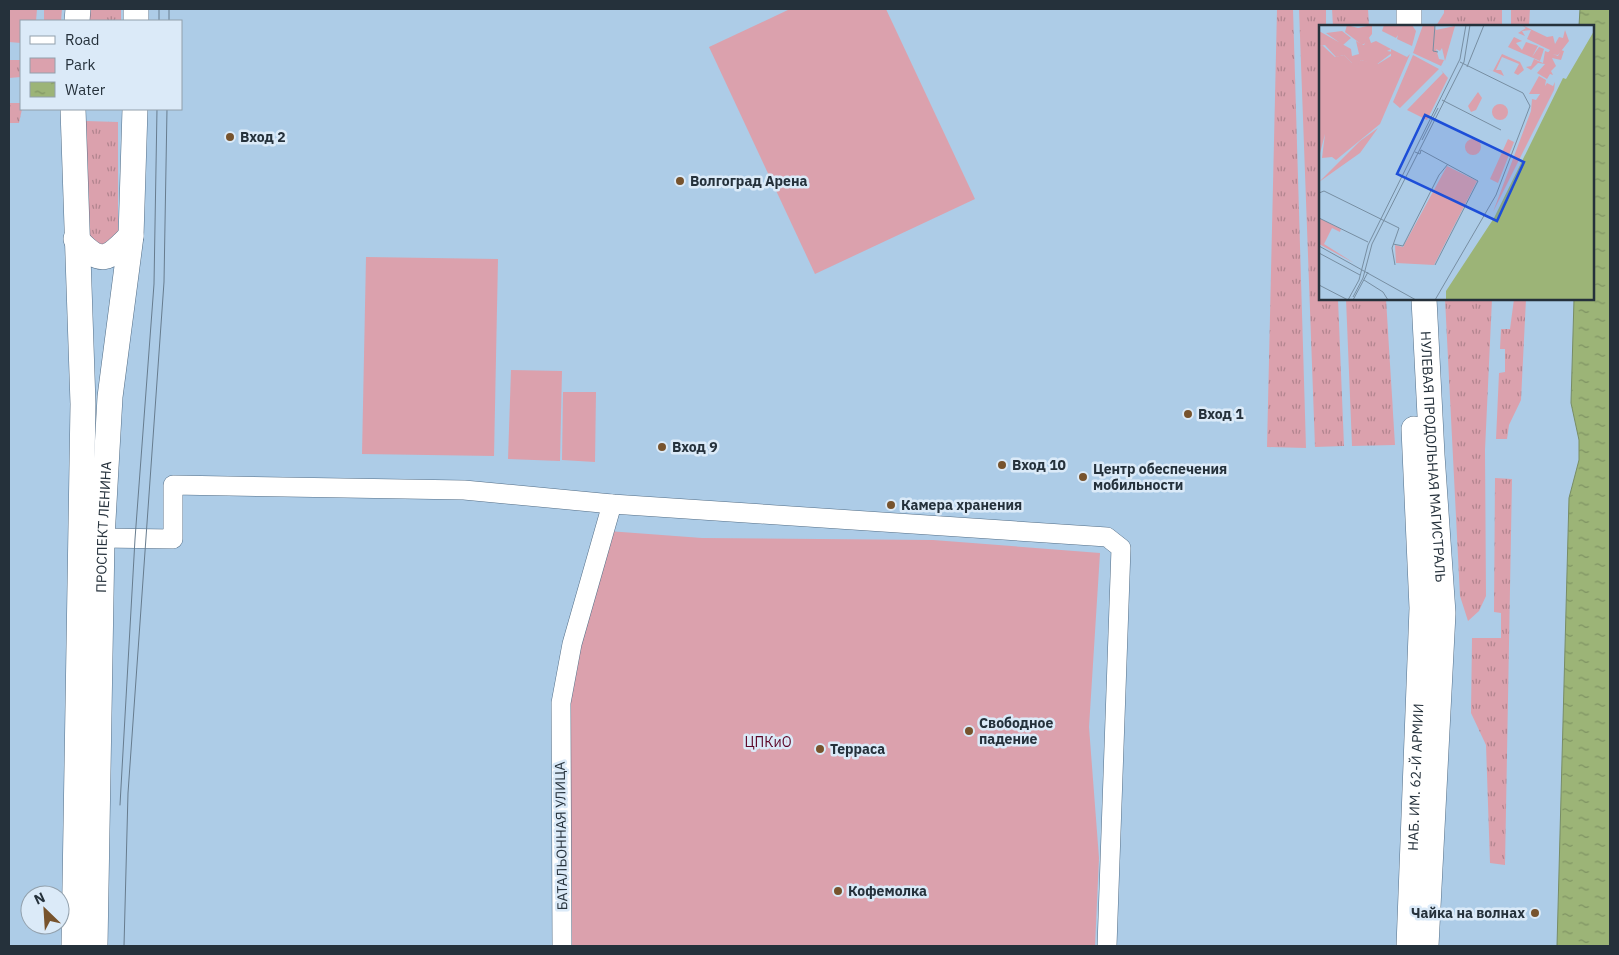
<svg xmlns="http://www.w3.org/2000/svg" width="1619" height="955" viewBox="0 0 1619 955" font-family="'IBM Plex Sans',sans-serif">
<style>
.grass{fill:url(#grass-tufts)}
.park{fill:#dba1ad}
.water{fill:url(#water-ripples);stroke:#788d65}
.lines{fill:none;stroke-linecap:round;stroke-linejoin:round}
.minor-casing{stroke:#526d86;stroke-width:20}
.major-casing{stroke:#526d86;stroke-width:26}
.minor{stroke:#fff;stroke-width:19}
.major{stroke:#fff;stroke-width:25}
.tram{stroke:#677c8e;stroke-width:1}
.poi-dot{fill:#77532d;stroke:#dbeaf8;stroke-width:2}
.labels{text-anchor:middle;stroke-width:5;stroke-linejoin:round;paint-order:stroke}
.poi-label{font-size:14px;font-weight:bold;fill:#25313b;stroke:#dbeaf8;text-anchor:start}
.street-label{font-size:14px;fill:#25313b;stroke:#dbeaf8}
.park-label{font-size:14px;fill:#5c0728;stroke:#dbeaf8}
.inset-road{fill:none;stroke:#778ea2;stroke-width:1}
.view{fill:#1d4ed8;fill-opacity:0.15;stroke:#1d4ed8;stroke-width:2.5}
.inset-edge{fill:none;stroke:#25313b;stroke-width:2.5}
</style>
<defs>
<pattern id="grass-tufts" width="24" height="20" patternUnits="userSpaceOnUse" patternTransform="scale(1.25)"><rect width="24" height="20" fill="#dba1ad"/><path d="M3 7l-1-3M5 7V3M7 7l1-3M15 17l-1-3M17 17v-4M19 17l1-3" fill="none" stroke="#b1848e"/></pattern>
<pattern id="water-ripples" width="26" height="14" patternUnits="userSpaceOnUse" patternTransform="scale(1.25)"><rect width="26" height="14" fill="#9cb477"/><path d="M2 4q2-2 4 0t4 0M15 11q2-2 4 0t4 0" fill="none" stroke="#7f9363"/></pattern>
</defs>
<rect width="100%" height="100%" fill="#adcce7"/>
<!-- grass -->
<g class="grass">
<rect x="89" y="9" width="32" height="12"/>
<path d="M 1277,9 L 1293,9 L 1306,448 L 1267,447 Z"/>
<path d="M 1299,9 L 1326,9 L 1326,26 L 1320,26 L 1320,299 L 1338,299 L 1344,446 L 1315,447 Z"/>
<path d="M 1332,9 L 1368,9 L 1369,26 L 1333,26 Z"/>
<path d="M 1444,9 L 1502,9 L 1502,26 L 1436,26 L 1444,13 Z"/>
<path d="M 1511,9 L 1530,9 L 1529,26 L 1511,26 Z"/>
<path d="M 9,60 L 21,60 L 21,77 L 9,78 Z"/>
<path d="M 9,103 L 21,103 L 22,109 L 19,123 L 9,123 Z"/>
<path d="M 86,121 L 118,122 L 118,238 L 111,245 L 98,245 L 86,234 Z"/>
<path d="M 1346,299 L 1386,299 L 1395,445 L 1352,446 Z"/>
<path d="M 1445,299 L 1492,299 L 1485,450 L 1486,596 L 1479,611 L 1468,621 L 1460,596 Z"/>
<path d="M 1514,299 L 1526,299 L 1521,400 L 1509,425 L 1507,439 L 1496,439 L 1499,373 L 1505,372 L 1505,349 L 1500,349 L 1501,329 L 1510,329 Z"/>
<path d="M 1495,478 L 1512,479 L 1505,865 L 1490,863 L 1486,745 L 1471,713 L 1472,638 L 1501,638 L 1501,613 L 1494,612 Z"/>
</g>
<!-- park -->
<g class="park">
<path d="M 9,9 L 37,9 L 36,21 L 21,21 L 21,43 L 9,42 Z"/>
<path d="M 44,9 L 62,9 L 61,21 L 44,21 Z"/>
<path d="M 790,9 L 886,9 L 975,199 L 815,274 L 709,47 Z"/>
<path d="M 366,257 L 498,259 L 494,456 L 362,454 Z"/>
<path d="M 511,370 L 562,371 L 560,461 L 508,459 Z"/>
<path d="M 563,392 L 596,392 L 595,462 L 562,460 Z"/>
<path d="M 608,531 L 702,538 L 933,540 L 1100,553 L 1089,727 L 1099,858 L 1095,946 L 569,946 L 562,711 Z"/>
</g>
<!-- water -->
<path class="water" d="M 1580,9 L 1610,9 L 1610,946 L 1557,946 L 1569,498 L 1579,460 L 1579,440 L 1571,403 L 1574,299 L 1593,299 L 1593,26 L 1579,26 Z"/>
<g class="lines">
<defs>
<g id="minor">
<path d="M 102,538 L 173,539 L 173,485 L 464,490 L 612,504 L 1107,537 L 1121,548 L 1107,946"/>
<path d="M 562,946 L 561,703 L 572,644 L 612,504"/>
</g>
<g id="major">
<path d="M 1409,9 L 1409,26"/>
<path d="M 77,21 L 78,9"/>
<path d="M 136,21 L 136,9"/>
<path d="M 73,109 L 83,404 L 74,946"/>
<path d="M 76,239 C 101,266 108,260 131,236"/>
<path id="s1" d="M 1424,299 L 1432,455 L 1443,613 L 1426,946"/>
<path id="s2" d="M 95,946 L 102,538 L 110,397 L 131,236 L 135,109"/>
<path id="s3" d="M 1409,946 L 1422,608 L 1414,429"/>
</g>
</defs>
<!-- minor casing -->
<use href="#minor" class="minor-casing"/>
<!-- major casing -->
<use href="#major" class="major-casing"/>
<!-- minor -->
<use href="#minor" class="minor"/>
<!-- major -->
<use href="#major" class="major"/>
<!-- tram -->
<g class="tram">
<path d="M 159,21 L 159,9"/>
<path d="M 169,21 L 169,9"/>
<path d="M 120,805 L 135,539 L 154,284 L 157,109"/>
<path d="M 124,946 L 128,793 L 164,282 L 167,109"/>
</g>
</g>
<!-- markers -->
<g class="poi-dot">
<circle cx="230" cy="137" r="5"/>
<circle cx="680" cy="181" r="5"/>
<circle cx="1188" cy="414" r="5"/>
<circle cx="662" cy="447" r="5"/>
<circle cx="1002" cy="465" r="5"/>
<circle cx="1083" cy="477" r="5"/>
<circle cx="891" cy="505" r="5"/>
<circle cx="969" cy="731" r="5"/>
<circle cx="820" cy="749" r="5"/>
<circle cx="838" cy="891" r="5"/>
<circle cx="1535" cy="913" r="5"/>
</g>
<g class="labels">
<!-- poi labels -->
<g class="poi-label">
<text x="240" y="142">Вход 2</text>
<text x="690" y="186">Волгоград Арена</text>
<text x="1198" y="419">Вход 1</text>
<text x="672" y="452">Вход 9</text>
<text x="1012" y="470">Вход 10</text>
<text x="1093" y="474">Центр обеспечения<tspan x="1093" dy="16">мобильности</tspan></text>
<text x="901" y="510">Камера хранения</text>
<text x="979" y="728">Свободное<tspan x="979" dy="16">падение</tspan></text>
<text x="830" y="754">Терраса</text>
<text x="848" y="896">Кофемолка</text>
<text x="1525" y="918" text-anchor="end">Чайка на волнах</text>
</g>
<!-- street labels -->
<g class="street-label">
<text dy="5" stroke="none"><textPath href="#s1" startOffset="158">НУЛЕВАЯ ПРОДОЛЬНАЯ МАГИСТРАЛЬ</textPath></text>
<text dy="5" stroke="none"><textPath href="#s2" startOffset="419">ПРОСПЕКТ ЛЕНИНА</textPath></text>
<text dy="5" stroke="none"><textPath href="#s3" startOffset="169">НАБ. ИМ. 62-Й АРМИИ</textPath></text>
<text transform="translate(561 836) rotate(-91)" y="5">БАТАЛЬОННАЯ УЛИЦА</text>
</g>
<!-- park labels -->
<g class="park-label">
<text x="768" y="747">ЦПКиО</text>
</g>
</g>
<!-- overview -->
<g transform="translate(1319 25)">
<rect width="275" height="275" fill="#adcce7"/>
<path d="M 28,0 L 39,3 L 53,0 L 53,9 L 45,19 L 42,19 L 26,7 ZM 204,1 L 205,1 L 228,12 L 234,11 L 236,19 L 240,12 L 244,13 L 246,5 L 250,16 L 239,30 L 228,29 L 231,25 L 208,14 L 212,5 L 203,6 L 206,11 L 199,8 L 207,3 ZM 195,12 L 203,16 L 197,18 L 203,25 L 207,17 L 219,21 L 213,32 L 220,22 L 225,24 L 221,36 L 189,22 ZM 3,20 L 16,32 L 25,30 L 33,38 L 33,45 L 42,35 L 59,39 L 72,31 L 72,24 L 88,32 L 91,29 L 61,99 L 17,135 L 13,132 L 3,133 L 6,109 L 0,132 L 0,22 ZM 220,51 L 227,55 L 226,61 L 228,58 L 234,61 L 236,57 L 235,65 L 174,187 L 212,86 L 213,74 L 217,75 L 221,69 L 210,69 ZM 59,103 L 41,128 L 0,157 L 41,116 ZM 189,114 L 195,117 L 179,158 L 171,154 ZM 0,193 L 22,204 L 21,207 L 13,203 L 5,219 L 35,238 L 0,219 Z" fill="#dba1ad"/>
<path d="M 242,25 L 245,26 L 242,35 L 233,33 L 237,41 L 232,46 L 234,50 L 231,49 L 228,54 L 218,48 L 226,39 L 219,38 L 212,45 L 207,42 L 212,41 L 215,34 L 224,38 L 226,26 L 239,31 ZM 183,29 L 201,37 L 205,45 L 199,50 L 195,48 L 200,39 L 183,32 L 177,45 L 185,45 L 182,45 L 185,51 L 169,44 L 174,46 Z" fill="#dba1ad"/>
<path d="M 65,0 L 93,0 L 97,6 L 93,21 L 78,14 L 79,10 L 77,13 L 63,6 ZM 104,0 L 115,0 L 117,5 L 136,1 L 126,36 L 123,23 L 121,26 L 117,24 L 120,34 L 125,35 L 122,41 L 94,28 ZM 0,6 L 32,24 L 33,31 L 40,29 L 37,16 L 45,20 L 49,10 L 52,18 L 57,16 L 72,24 L 68,26 L 74,27 L 57,40 L 42,35 L 36,45 L 33,45 L 33,38 L 25,30 L 17,32 L 6,20 L 0,21 ZM 23,6 L 32,13 L 24,20 L 7,8 ZM 94,30 L 120,44 L 81,83 L 74,77 ZM 122,45 L 129,53 L 108,95 L 88,85 L 124,48 ZM 159,67 L 163,73 L 157,85 L 152,87 L 149,81 ZM173 87a8 8 0 1 1 16 0a8 8 0 1 1-16 0ZM146 122a8 8 0 1 1 16 0a8 8 0 1 1-16 0ZM 128,141 L 158,156 L 115,240 L 77,238 L 76,220 L 84,222 Z" fill="#dba1ad"/>
<path d="M 275,6 L 275,275 L 127,275 L 127,266 L 175,193 L 244,53 L 247,54 Z" fill="#9cb477"/>
<path class="inset-road" d="M 116,0 L 114,26 L 119,27M 148,42 L 165,0M 123,75 L 182,105M 103,115 L 119,83M 96,127 L 101,129 L 102,125 L 159,156 L 116,240M 0,168 L 5,166 L 80,203 L 73,223 L 76,240M 0,193 L 49,217M 74,219 L 84,221 L 120,150 L 129,139M 0,221 L 97,275M 0,228 L 41,250M 45,255 L 64,267 L 69,275M 0,260 L 29,275M 34,272 L 44,253 L 53,219 L 145,37 L 151,0M 29,275 L 40,255 L 49,220 L 141,34 L 147,0M 34,275 L 49,247M 116,275 L 177,170 L 211,81 L 204,68 L 141,37"/>
<path class="view" d="M 106,90 L 205,137 L 178,196 L 78,149 Z"/>
<rect width="275" height="275" class="inset-edge"/>
</g>
<!-- border -->
<rect width="1619" height="955" fill="none" stroke="#25313b" stroke-width="20"/>
<!-- legend -->
<rect x="20" y="20" width="162" height="90" fill="#dbeaf8" stroke="#92a0ac"/>
<rect x="30" y="36" width="25" height="8" fill="#ffffff" stroke="#92a0ac"/>
<text x="65" y="45" font-size="15" fill="#25313b">Road</text>
<rect x="30" y="58" width="25" height="15" fill="#dba1ad" stroke="#92a0ac"/>
<text x="65" y="70" font-size="15" fill="#25313b">Park</text>
<rect x="30" y="82" width="25" height="15" fill="url(#water-ripples)" stroke="#92a0ac"/>
<text x="65" y="95" font-size="15" fill="#25313b">Water</text>
<!-- north arrow -->
<g transform="translate(45 910) rotate(335)"><circle r="24" fill="#dbeaf8" stroke="#92a0ac"/>
<path d="M0-4L9 19L0 12L-9 19Z" fill="#77532d"/>
<text y="-8" font-size="14" font-weight="bold" text-anchor="middle" fill="#25313b">N</text>
</g>
</svg>
